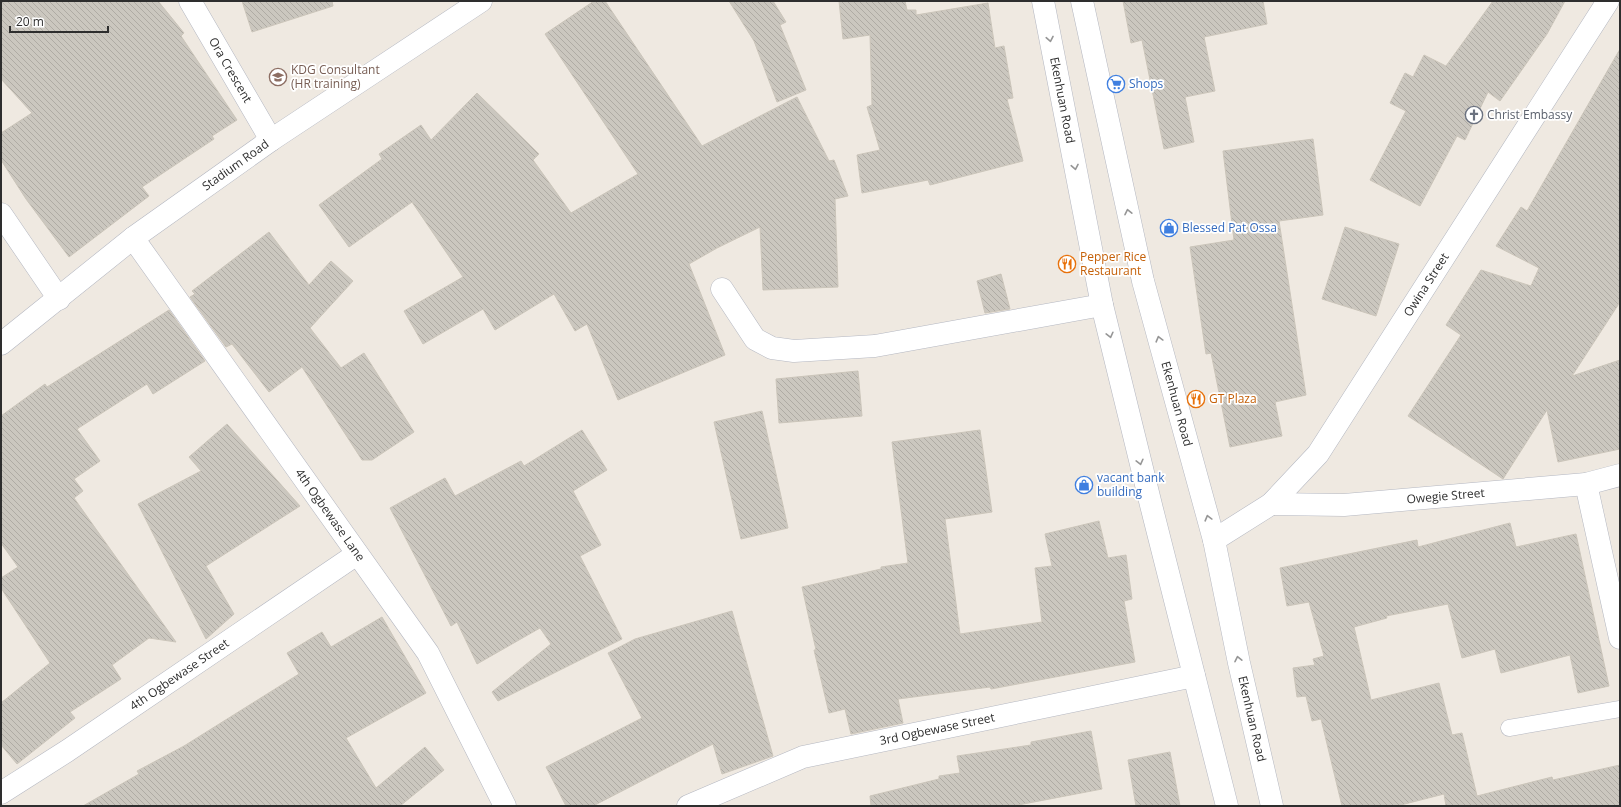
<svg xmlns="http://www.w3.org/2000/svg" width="1621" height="807" viewBox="0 0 1621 807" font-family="'Open Sans',sans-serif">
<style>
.building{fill:url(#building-back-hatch);stroke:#cbc5ba}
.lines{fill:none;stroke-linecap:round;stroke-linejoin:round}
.lane-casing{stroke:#b4b7c1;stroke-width:17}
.street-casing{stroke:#b4b7c1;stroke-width:23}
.secondary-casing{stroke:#b4b7c1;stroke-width:23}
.lane{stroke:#fff;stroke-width:16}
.street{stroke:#fff;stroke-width:22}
.secondary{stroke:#fff;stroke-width:22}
.oneway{stroke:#969696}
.labels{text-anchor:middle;stroke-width:3.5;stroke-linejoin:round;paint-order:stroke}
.street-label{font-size:12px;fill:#2e2e2e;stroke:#fff}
.education-label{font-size:12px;fill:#785e54;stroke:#fff;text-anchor:start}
.shop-label{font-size:12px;fill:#366cbe;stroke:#fff;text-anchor:start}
.worship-label{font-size:12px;fill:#5b616d;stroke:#fff;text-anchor:start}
.food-label{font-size:12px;fill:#c56008;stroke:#fff;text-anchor:start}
</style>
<defs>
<pattern id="building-back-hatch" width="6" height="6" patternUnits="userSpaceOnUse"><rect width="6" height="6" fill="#cbc7bf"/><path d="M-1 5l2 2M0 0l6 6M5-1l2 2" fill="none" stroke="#afaba4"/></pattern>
</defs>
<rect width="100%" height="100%" fill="#efe9e1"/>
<!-- building -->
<g class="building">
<path d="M 1,1 L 158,1 L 184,33 L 181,36 L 237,120 L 212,136 L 214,139 L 142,187 L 149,196 L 69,257 L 26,199 L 1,160 L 1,133 L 32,113 L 1,79 Z"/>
<path d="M 242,1 L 332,1 L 333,6 L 252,32 Z"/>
<path d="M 594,1 L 605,1 L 702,146 L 797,97 L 829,161 L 834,160 L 848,196 L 835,199 L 838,287 L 763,290 L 760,227 L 717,248 L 689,264 L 725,355 L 618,400 L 587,324 L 575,331 L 554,294 L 495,330 L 483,309 L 423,344 L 404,311 L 463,277 L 412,202 L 349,247 L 319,205 L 382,159 L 379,154 L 421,125 L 431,140 L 477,93 L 539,154 L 533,160 L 571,213 L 638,174 L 545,34 Z"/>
<path d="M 729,1 L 773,1 L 786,22 L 780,25 L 806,90 L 777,102 L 754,41 Z"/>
<path d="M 839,1 L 905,1 L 907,10 L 916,10 L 916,15 L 988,3 L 995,48 L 1004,46 L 1013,98 L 1007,99 L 1023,161 L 930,185 L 928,180 L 862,193 L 857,155 L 880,150 L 867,107 L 872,105 L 870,35 L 843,39 Z"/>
<path d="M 1123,1 L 1263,1 L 1267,24 L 1204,37 L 1215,91 L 1185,97 L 1194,142 L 1164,149 L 1142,40 L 1131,43 Z"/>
<path d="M 1493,1 L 1565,1 L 1547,34 L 1500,101 L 1488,92 L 1465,140 L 1457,136 L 1420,206 L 1370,180 L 1406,111 L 1390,103 L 1405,73 L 1413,77 L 1424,55 L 1446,66 Z"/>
<path d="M 1620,49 L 1620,302 L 1572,376 L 1620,360 L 1620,449 L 1558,462 L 1547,410 L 1503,479 L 1408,416 L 1461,335 L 1446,325 L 1481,270 L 1531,286 L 1539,268 L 1496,246 L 1521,207 L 1527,211 Z"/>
<path d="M 1313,139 L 1323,215 L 1279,221 L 1306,395 L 1275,402 L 1282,436 L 1230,447 L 1211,353 L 1206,354 L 1190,247 L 1234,240 L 1223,151 Z"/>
<path d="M 1345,227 L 1399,244 L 1376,316 L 1322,299 Z"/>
<path d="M 269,232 L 309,285 L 331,261 L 353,281 L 310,328 L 341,368 L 364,353 L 414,432 L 372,460 L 362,460 L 302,367 L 269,392 L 232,344 L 226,347 L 190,297 L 195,294 L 192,291 Z"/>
<path d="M 1001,274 L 1010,309 L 985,313 L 977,281 Z"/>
<path d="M 169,310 L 205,361 L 153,394 L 147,384 L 77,429 L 100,461 L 74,479 L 83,491 L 74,498 L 176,642 L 149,638 L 112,665 L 121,679 L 70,712 L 75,718 L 17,764 L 1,745 L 1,703 L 50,663 L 1,588 L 1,578 L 18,567 L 1,543 L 1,416 L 45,384 L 47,387 Z"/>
<path d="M 858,371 L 862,416 L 779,423 L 776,379 Z"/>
<path d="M 762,411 L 788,528 L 741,539 L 714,422 Z"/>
<path d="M 227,424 L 300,506 L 206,566 L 234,614 L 206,639 L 138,504 L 201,471 L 189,457 Z"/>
<path d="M 582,430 L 607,470 L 573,491 L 601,545 L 580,556 L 622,639 L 498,701 L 492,692 L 551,644 L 540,628 L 477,664 L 457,622 L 451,626 L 390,508 L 445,478 L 455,496 L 521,461 L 524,466 Z"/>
<path d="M 980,430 L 992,512 L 945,519 L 960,634 L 1042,622 L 1035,568 L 1052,566 L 1045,534 L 1099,521 L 1108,558 L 1126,555 L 1132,599 L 1124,601 L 1135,662 L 991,689 L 990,687 L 898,699 L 903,723 L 851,734 L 845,709 L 829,713 L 814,650 L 816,650 L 802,587 L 881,569 L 881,567 L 908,563 L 892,442 Z"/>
<path d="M 1510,523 L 1516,547 L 1576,534 L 1609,686 L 1578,693 L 1570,655 L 1501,673 L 1495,649 L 1462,658 L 1448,604 L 1386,616 L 1387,618 L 1354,627 L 1371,700 L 1439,683 L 1452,735 L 1462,733 L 1477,796 L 1552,777 L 1553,780 L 1620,765 L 1620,806 L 1446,806 L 1444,794 L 1397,806 L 1342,806 L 1321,719 L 1312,721 L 1306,696 L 1297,697 L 1293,668 L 1315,665 L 1313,659 L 1324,656 L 1309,602 L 1287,606 L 1280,568 L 1417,540 L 1418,547 Z"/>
<path d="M 732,611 L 773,756 L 722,774 L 713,744 L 593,806 L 566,806 L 546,767 L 642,718 L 608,653 L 635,639 Z"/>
<path d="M 382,617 L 426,693 L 346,738 L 376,788 L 425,747 L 444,770 L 400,806 L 83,806 L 139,774 L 137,771 L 184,746 L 299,674 L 287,653 L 322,632 L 331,647 Z"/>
<path d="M 1091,731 L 1102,789 L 1013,806 L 871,806 L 870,796 L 939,779 L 939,776 L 960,773 L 957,756 L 1031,745 L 1031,742 Z"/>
<path d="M 1170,752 L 1180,806 L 1136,806 L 1128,760 Z"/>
</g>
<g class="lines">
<defs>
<path id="lane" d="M 1509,728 L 1620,709"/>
<g id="street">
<path id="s1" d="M 190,1 L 271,140"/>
<path d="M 1,214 L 59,299"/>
<path id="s2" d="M 133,238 L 428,653 L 505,806"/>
<path d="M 722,289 L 755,339 L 772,348 L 794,351 L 875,346 L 1102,305"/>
<path d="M 1586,484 L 1620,638"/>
<path id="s3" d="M 1271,504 L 1344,505 L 1586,484 L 1620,475"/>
<path id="s4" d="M 1214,540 L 1271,504 L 1318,454 L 1608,1"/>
<path id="s5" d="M 1,793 L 67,751 L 357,554"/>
<path id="s6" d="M 688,806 L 803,757 L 1194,676"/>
</g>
<g id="secondary">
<path id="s7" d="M 1043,1 L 1102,305 L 1152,509 L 1227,806"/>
<path id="s8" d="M 1082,1 L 1143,281 L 1214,540 L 1239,663 L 1272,806"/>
<path id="s9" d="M 1,344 L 133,238 L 271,140 L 481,1"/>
</g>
</defs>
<!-- lane casing -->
<use href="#lane" class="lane-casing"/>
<!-- street casing -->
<use href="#street" class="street-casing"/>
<!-- secondary casing -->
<use href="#secondary" class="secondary-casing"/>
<!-- lane -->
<use href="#lane" class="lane"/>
<!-- street -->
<use href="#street" class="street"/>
<!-- secondary -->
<use href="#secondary" class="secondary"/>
</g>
<!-- one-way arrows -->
<defs><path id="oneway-chevron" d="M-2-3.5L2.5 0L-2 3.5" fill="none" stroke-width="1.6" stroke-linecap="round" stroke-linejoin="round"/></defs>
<g class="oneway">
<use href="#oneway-chevron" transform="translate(1050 39) rotate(79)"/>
<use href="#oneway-chevron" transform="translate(1075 167) rotate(79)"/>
<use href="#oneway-chevron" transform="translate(1128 212) rotate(-102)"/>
<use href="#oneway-chevron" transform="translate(1110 335) rotate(76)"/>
<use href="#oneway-chevron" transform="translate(1159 339) rotate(-105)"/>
<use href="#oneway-chevron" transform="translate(1140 462) rotate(76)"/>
<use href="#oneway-chevron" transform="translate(1208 518) rotate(-105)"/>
<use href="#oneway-chevron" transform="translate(1238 659) rotate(-102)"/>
</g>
<!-- icons -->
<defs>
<symbol id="university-ring" viewBox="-11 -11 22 22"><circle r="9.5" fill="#fff" stroke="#8d6e63" stroke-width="1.5"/><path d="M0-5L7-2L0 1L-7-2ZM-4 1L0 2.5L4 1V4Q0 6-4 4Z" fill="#8d6e63"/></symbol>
<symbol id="supermarket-ring" viewBox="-11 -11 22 22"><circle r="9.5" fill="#fff" stroke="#3f7fe0" stroke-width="1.5"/><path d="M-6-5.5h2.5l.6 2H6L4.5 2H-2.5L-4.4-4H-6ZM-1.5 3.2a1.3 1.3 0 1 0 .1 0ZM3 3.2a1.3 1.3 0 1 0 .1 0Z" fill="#3f7fe0"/></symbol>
<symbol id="church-ring" viewBox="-11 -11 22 22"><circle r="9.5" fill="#fff" stroke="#6b7280" stroke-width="1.5"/><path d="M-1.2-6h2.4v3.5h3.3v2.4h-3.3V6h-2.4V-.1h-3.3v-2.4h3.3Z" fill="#6b7280"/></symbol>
<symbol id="shop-ring" viewBox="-11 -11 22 22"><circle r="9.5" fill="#fff" stroke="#3f7fe0" stroke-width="1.5"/><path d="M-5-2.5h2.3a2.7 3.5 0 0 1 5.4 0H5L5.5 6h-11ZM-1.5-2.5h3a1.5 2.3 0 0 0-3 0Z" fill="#3f7fe0"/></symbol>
<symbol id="restaurant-ring" viewBox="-11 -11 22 22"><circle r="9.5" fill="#fff" stroke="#e8710a" stroke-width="1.5"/><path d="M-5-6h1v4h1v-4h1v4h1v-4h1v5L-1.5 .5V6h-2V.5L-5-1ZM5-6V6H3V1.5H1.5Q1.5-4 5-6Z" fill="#e8710a"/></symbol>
</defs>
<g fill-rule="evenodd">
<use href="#university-ring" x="268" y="67" width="20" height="20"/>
<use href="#supermarket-ring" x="1106" y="74" width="20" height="20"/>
<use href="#church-ring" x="1464" y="105" width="20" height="20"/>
<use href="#shop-ring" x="1159" y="218" width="20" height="20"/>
<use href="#restaurant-ring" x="1057" y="254" width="20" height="20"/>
<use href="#restaurant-ring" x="1186" y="389" width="20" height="20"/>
<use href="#shop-ring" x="1074" y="475" width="20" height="20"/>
</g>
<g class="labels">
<!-- street labels -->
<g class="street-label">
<text dy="4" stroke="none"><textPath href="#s1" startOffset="80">Ora Crescent</textPath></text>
<text dy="4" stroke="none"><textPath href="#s7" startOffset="101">Ekenhuan Road</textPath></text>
<text dy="4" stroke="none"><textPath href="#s9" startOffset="295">Stadium Road</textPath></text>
<text dy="4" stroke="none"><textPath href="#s4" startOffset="337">Owina Street</textPath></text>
<text dy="4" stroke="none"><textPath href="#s8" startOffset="414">Ekenhuan Road</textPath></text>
<text dy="4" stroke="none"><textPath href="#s3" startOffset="175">Owegie Street</textPath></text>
<text dy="4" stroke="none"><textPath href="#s2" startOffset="340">4th Ogbewase Lane</textPath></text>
<text dy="4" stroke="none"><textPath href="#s5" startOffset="214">4th Ogbewase Street</textPath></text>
<text dy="4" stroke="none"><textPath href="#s8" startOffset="738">Ekenhuan Road</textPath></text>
<text dy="4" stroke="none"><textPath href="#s6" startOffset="262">3rd Ogbewase Street</textPath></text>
</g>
<!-- education labels -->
<g class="education-label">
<text x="291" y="74">KDG Consultant<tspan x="291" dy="14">(HR training)</tspan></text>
</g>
<!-- shop labels -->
<g class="shop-label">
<text x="1129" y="88">Shops</text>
<text x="1182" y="232">Blessed Pat Ossa</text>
<text x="1097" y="482">vacant bank<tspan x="1097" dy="14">building</tspan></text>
</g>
<!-- worship labels -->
<g class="worship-label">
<text x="1487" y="119">Christ Embassy</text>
</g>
<!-- food labels -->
<g class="food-label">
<text x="1080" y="261">Pepper Rice<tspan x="1080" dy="14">Restaurant</tspan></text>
<text x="1209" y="403">GT Plaza</text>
</g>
</g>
<!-- border -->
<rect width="1621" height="807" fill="none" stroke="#2e2e2e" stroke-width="4"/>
<!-- scale -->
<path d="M10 26v6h98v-6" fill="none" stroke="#2e2e2e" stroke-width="2"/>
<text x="16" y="26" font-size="12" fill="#2e2e2e" stroke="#ffffff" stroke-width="3" paint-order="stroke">20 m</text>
</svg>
